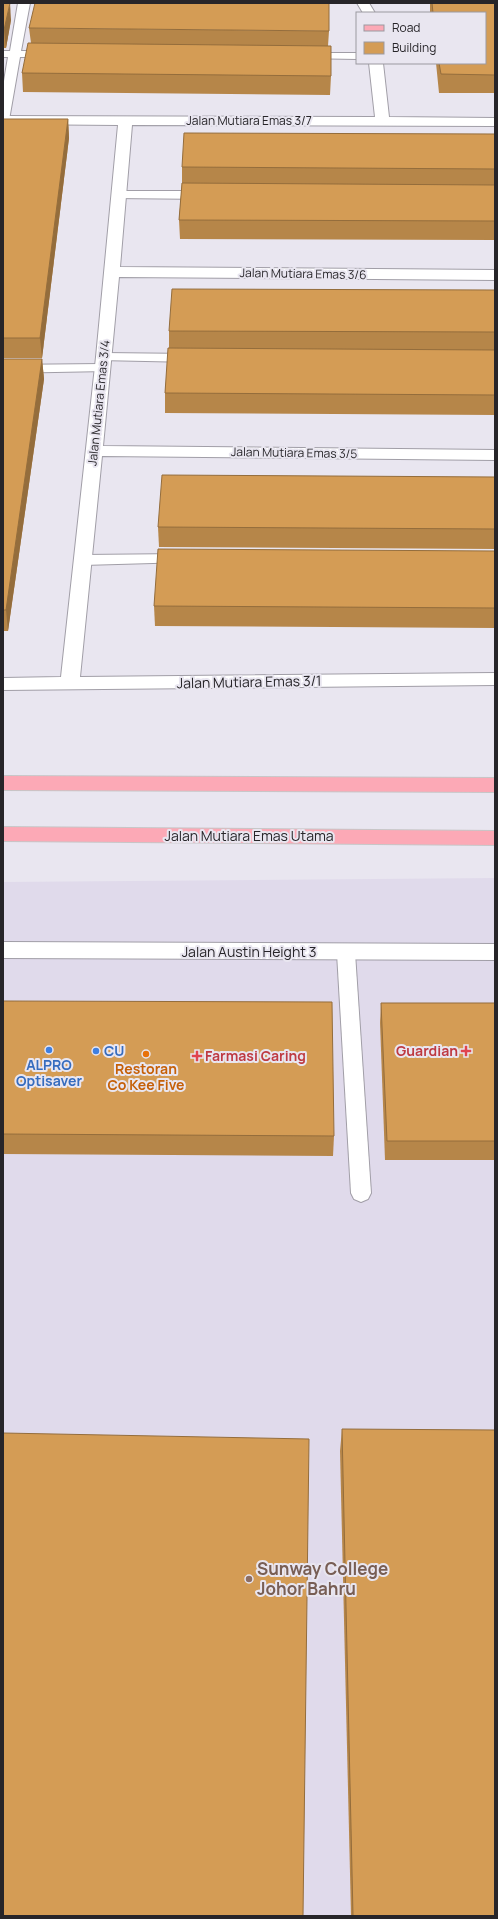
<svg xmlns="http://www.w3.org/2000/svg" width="498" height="1919" viewBox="0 0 498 1919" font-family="Manrope,sans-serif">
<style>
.built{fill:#e0daeb}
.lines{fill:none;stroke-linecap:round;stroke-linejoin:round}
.lane-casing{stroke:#a19ea7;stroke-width:2}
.street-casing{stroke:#a19ea7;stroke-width:2}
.primary-casing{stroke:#c7c6c7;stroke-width:2}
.lane{fill:#fff;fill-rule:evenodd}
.street{fill:#fff;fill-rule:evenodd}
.primary{fill:#fca9b6;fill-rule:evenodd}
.wall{fill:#b68649}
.shaded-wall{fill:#946d3c}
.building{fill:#d49c55;stroke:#946d3c}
.shop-dot{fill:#3f7fe0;stroke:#e9e6f0;stroke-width:1.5}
.health-dot{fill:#e0444e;stroke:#e9e6f0;stroke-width:1.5}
.food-dot{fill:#e8710a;stroke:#e9e6f0;stroke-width:1.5}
.education-dot{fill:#8d6e63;stroke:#e9e6f0;stroke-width:1.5}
.labels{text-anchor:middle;stroke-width:4;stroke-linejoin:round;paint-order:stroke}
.far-street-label{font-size:12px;fill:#272529;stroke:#e9e6f0}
.street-label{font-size:14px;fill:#272529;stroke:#e9e6f0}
.shop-label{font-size:14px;font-weight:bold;fill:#366cbe;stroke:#e9e6f0;text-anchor:start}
.health-label{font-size:14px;font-weight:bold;fill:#be3a42;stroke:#e9e6f0;text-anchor:end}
.food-label{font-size:14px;font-weight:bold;fill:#c56008;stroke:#e9e6f0}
.near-education-label{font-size:17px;font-weight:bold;fill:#785e54;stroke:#e9e6f0;text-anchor:start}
</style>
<rect width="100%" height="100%" fill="#e9e6f0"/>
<!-- built -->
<path class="built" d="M 495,878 L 495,1916 L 3,1916 L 3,882 Z"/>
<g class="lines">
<defs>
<g id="lane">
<path d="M 18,3 L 30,3 L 21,51 L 52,51 L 58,54 L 52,57 L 20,57 L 9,120 L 3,124 L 3,87 L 8,57 L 3,57 L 3,51 L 10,51 Z"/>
<path d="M 304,53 L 357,53 L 357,59 L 300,58 L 298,56 L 300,54 Z"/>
<path d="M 119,191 L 207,191 L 213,195 L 207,199 L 115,198 L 113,195 L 115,192 Z"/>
<path d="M 104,353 L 192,354 L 197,355 L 199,358 L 197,361 L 192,362 L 99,360 L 97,357 L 99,354 Z"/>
<path d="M 102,364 L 107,365 L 109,368 L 107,371 L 3,373 L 3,365 Z"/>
<path d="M 182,554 L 188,556 L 190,559 L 188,562 L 83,565 L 77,563 L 75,560 L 77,557 L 83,555 Z"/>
<path d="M 346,946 L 353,948 L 355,953 L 371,1193 L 368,1199 L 361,1202 L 354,1199 L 351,1193 L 337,953 L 339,948 Z"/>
</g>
<g id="street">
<path d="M 357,3 L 369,3 L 375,13 L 363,13 Z"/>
<path d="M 369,63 L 383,63 L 389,117 L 495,118 L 495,126 L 132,125 L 120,267 L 495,270 L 495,280 L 119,277 L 103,446 L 495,450 L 495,460 L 102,456 L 80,677 L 495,673 L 495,685 L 3,690 L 3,678 L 61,677 L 96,357 L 118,125 L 3,124 L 3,116 L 375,117 Z"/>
<path d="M 3,942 L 495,944 L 495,960 L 3,958 Z"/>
</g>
<g id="primary">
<path d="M 3,776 L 495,778 L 495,792 L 3,790 Z"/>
<path d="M 3,827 L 495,831 L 495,845 L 3,841 Z"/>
</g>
</defs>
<!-- lane casing -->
<use href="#lane" class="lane-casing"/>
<!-- street casing -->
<use href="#street" class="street-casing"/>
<!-- primary casing -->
<use href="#primary" class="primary-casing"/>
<!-- lane -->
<use href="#lane" class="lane"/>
<!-- street -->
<use href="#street" class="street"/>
<!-- primary -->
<use href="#primary" class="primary"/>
</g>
<!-- wall -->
<g class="wall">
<path d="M 3,3 L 11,20 L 6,48 L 3,48 Z"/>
<path d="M 430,3 L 495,3 L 495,93 L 439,93 L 436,63 L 485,63 L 485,13 L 430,13 Z"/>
<path d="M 29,28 L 329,31 L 328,46 L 331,76 L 330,95 L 23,92 L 22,73 L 31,43 Z"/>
<path d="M 3,119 L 68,119 L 69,138 L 42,358 L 3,358 Z"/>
<path d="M 495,134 L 495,240 L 180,239 L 179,220 L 182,183 L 182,167 Z"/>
<path d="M 495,290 L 495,415 L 165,413 L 165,393 L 169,348 L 169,331 Z"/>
<path d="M 3,359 L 42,359 L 44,379 L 8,631 L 3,631 Z"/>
<path d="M 495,477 L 495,549 L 159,547 L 158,527 Z"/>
<path d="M 495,551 L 495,628 L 155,626 L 154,606 Z"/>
<path d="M 3,1001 L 334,1136 L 333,1156 L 3,1154 Z"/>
<path d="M 381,1003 L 495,1003 L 495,1160 L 385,1160 L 380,1023 Z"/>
<path d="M 342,1429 L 495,1916 L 351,1916 L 340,1451 Z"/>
</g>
<!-- shaded-wall -->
<g class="shaded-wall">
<path d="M 10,3 L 11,20 L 6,48 L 4,30 Z"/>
<path d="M 68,119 L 69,138 L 42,358 L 40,338 Z"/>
<path d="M 42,359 L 44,379 L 8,631 L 6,610 Z"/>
</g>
<!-- building -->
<g class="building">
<path d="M 3,3 L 10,3 L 4,30 L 3,30 Z"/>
<path d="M 35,3 L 329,3 L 329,31 L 29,28 Z"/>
<path d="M 432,3 L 495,3 L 495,75 L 441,74 L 439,63 L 485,63 L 485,13 L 433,13 Z"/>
<path d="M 28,43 L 331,46 L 331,76 L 22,73 Z"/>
<path d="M 3,119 L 68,119 L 40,338 L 3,338 Z"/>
<path d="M 184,133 L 495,134 L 495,169 L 182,167 Z"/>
<path d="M 182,183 L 495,185 L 495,221 L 179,220 Z"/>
<path d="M 172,289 L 495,290 L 495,332 L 169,331 Z"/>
<path d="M 168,348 L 495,350 L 495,395 L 165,393 Z"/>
<path d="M 3,359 L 42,359 L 6,610 L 3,610 Z"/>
<path d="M 162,475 L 495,477 L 495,529 L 158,527 Z"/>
<path d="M 158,549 L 495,551 L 495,608 L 154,606 Z"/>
<path d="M 3,1001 L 332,1002 L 334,1136 L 3,1134 Z"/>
<path d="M 381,1003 L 495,1003 L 495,1141 L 387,1141 Z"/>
<path d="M 342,1429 L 495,1430 L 495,1916 L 353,1916 Z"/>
<path d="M 3,1433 L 309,1439 L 303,1916 L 3,1916 Z"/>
</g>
<!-- markers -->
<g class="shop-dot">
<circle cx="49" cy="1050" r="4"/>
<circle cx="96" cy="1051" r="4"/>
</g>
<g class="health-dot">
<path d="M464 1045h4v4h4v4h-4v4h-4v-4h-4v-4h4z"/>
<path d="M195 1050h4v4h4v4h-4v4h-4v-4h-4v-4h4z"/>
</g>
<circle class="food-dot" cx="146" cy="1054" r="4"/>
<circle class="education-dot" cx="249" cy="1579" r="4"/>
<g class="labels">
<!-- far-street labels -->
<g class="far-street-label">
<text x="249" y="125">Jalan Mutiara Emas 3/7</text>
<text transform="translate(303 274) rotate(1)" y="4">Jalan Mutiara Emas 3/6</text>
<text transform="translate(99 403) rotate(-84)" y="4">Jalan Mutiara Emas 3/4</text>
<text transform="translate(294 453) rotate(1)" y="4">Jalan Mutiara Emas 3/5</text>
</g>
<!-- street labels -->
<g class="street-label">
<text transform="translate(249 682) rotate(-1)" y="5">Jalan Mutiara Emas 3/1</text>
<text x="249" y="841">Jalan Mutiara Emas Utama</text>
<text x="249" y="957">Jalan Austin Height 3</text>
</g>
<!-- shop labels -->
<g class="shop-label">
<text x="104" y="1056">CU</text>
<text x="49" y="1070" text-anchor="middle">ALPRO<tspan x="49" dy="16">Optisaver</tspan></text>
</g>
<!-- health labels -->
<g class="health-label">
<text x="458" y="1056">Guardian</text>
<text x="205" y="1061" text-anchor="start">Farmasi Caring</text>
</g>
<!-- food labels -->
<g class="food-label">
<text x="146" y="1074">Restoran<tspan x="146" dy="16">Co Kee Five</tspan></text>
</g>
<!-- near-education labels -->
<g class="near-education-label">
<text x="257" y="1575">Sunway College<tspan x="257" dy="20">Johor Bahru</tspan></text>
</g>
</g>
<!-- border -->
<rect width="498" height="1919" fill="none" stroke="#272529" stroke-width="8"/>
<!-- legend -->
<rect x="356" y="12" width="130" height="52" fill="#e9e6f0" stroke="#9b99a0"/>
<rect x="364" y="25" width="20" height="6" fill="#fca9b6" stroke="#9b99a0"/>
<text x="392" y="32" font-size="12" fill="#272529">Road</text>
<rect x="364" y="42" width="20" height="12" fill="#d49c55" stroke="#9b99a0"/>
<text x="392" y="52" font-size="12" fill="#272529">Building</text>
</svg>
